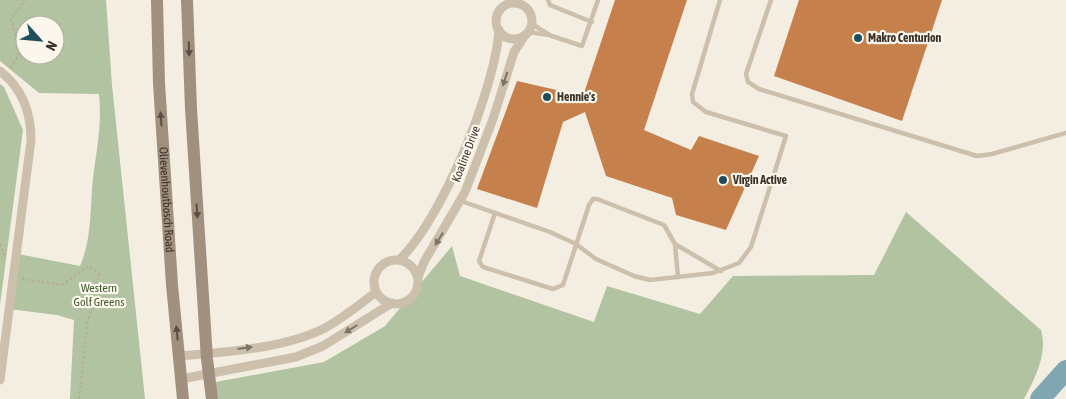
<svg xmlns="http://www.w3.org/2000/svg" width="1066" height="399" viewBox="0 0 1066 399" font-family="'Asap Condensed',sans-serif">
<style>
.green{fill:#b1c3a0;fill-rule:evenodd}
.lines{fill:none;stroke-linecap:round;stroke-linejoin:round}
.river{stroke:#7fa6b1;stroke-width:20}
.building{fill:#c6804c}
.path{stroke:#b8ab96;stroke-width:2;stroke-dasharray:2.5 2.5;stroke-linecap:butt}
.lane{stroke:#ccc0ac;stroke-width:4.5}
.street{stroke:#ccc0ac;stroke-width:9}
.secondary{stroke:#a0907d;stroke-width:12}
.oneway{fill:#594e44}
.oneway2{fill:#7c7265}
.poi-dot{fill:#204d5c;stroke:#fbf7ed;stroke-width:2}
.labels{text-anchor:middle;stroke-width:4.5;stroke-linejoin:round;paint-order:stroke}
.poi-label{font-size:12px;font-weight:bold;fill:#3a322b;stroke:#fbf7ed;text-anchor:start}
.street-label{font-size:12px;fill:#3a322b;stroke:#fbf7ed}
.park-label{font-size:12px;fill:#41582e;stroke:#fbf7ed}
</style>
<rect width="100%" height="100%" fill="#f3eee1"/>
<!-- green -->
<g class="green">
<path d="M 0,0 L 106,0 L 112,85 L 145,399 L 70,399 L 74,320 L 57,315 L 9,309 L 18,254 L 80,266 C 92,239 90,208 93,178 C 97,148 102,125 99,94 L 39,93 L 0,61 ZM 25,25 L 55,25 L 55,55 L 25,55 Z"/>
<path d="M 0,84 L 4,87 L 23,130 L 0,305 Z"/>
<path d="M 906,212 L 1041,330 C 1048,354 1035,378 1024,399 L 211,399 L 210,383 L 324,362 L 385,326 L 452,246 L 460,276 L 594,322 L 607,286 L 700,314 L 733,276 L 874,275 Z"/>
</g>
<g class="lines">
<!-- river -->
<path class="river" d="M 1040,399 L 1066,370"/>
</g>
<!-- building -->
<g class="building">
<path d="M 615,0 L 687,0 L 644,130 L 691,150 L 699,136 L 759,156 L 726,230 L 676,215 L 672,198 L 606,176 L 585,112 L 563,122 L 537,208 L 477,189 L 517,81 L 583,96 Z"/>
<path d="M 799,0 L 942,0 L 902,121 L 774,76 Z"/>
</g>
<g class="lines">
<!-- path -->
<g class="path">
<path d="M 11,68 L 20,52 L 11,19 L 25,0"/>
<path d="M 0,244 L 6,258"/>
<path d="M 22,279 L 62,285 L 89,266 L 99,274 L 87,326 L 79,399"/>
</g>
<!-- lane -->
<g class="lane">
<path d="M 548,0 L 550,5 L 592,22"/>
<path d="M 771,0 L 746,74 L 748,82 L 759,89 L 977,156 L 992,154 L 1066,133"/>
<path d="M 532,24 L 548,34"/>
<path d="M 528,32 L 549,35 L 582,46 L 598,0"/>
<path d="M 461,201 L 550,232 L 576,244 L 596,259 L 634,276 L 650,280 L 713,273 L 739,263 L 751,247 L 786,136 L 706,112 L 693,102 L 692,94 L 720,0"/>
<path d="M 495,213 L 479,261 L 483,267 L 553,289 L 563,285 L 589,205 L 593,199 L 597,199 L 664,225 L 675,244 L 678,277"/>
<path d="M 675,244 L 721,271"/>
</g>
<!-- street -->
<g class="street">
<circle cx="514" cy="21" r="18"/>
<path d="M 0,71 C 22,88 31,112 31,140 L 0,380"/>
<path d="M 399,260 C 442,220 495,89 499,30"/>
<circle cx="396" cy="282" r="22"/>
<path d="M 418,277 L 424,262 L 465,192 L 493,119 L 514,52 L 525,35"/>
<path d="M 179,356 C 224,352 282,349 323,329 C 342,319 359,305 376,292"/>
<path d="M 181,379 L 296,357 L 323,346 L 392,303"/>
</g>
<!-- secondary -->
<g class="secondary">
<path id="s1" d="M 157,0 L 159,83 L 172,285 L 183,399"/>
<path d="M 187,0 L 191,109 L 207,359 L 212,399"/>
</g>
</g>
<!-- one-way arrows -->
<defs><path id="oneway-solid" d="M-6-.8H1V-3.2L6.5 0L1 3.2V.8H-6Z" transform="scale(1.25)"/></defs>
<g class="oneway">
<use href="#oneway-solid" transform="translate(189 49) rotate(88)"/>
<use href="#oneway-solid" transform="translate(161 119) rotate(-94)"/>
<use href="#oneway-solid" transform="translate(197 211) rotate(86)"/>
<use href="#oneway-solid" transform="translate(177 333) rotate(-96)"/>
</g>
<g class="oneway2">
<use href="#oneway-solid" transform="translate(505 79) rotate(108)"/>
<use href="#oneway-solid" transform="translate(439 239) rotate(122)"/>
<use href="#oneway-solid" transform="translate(351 329) rotate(148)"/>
<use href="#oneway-solid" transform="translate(245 348) rotate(-8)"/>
</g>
<!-- markers -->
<g class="poi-dot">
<circle cx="858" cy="38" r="5"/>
<circle cx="547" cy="97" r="5"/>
<circle cx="723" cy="180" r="5"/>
</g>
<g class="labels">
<!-- poi labels -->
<g class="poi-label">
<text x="868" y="42">Makro Centurion</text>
<text x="557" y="101">Hennie's</text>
<text x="733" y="184">Virgin Active</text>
</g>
<!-- street labels -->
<g class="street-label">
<text transform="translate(466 154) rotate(-69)" y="4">Koaline Drive</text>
<text dy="4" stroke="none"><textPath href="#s1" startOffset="200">Olievenhoutbosch Road</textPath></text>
</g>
<!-- park labels -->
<g class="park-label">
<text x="99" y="292">Western<tspan x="99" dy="14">Golf Greens</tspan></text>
</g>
</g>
<!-- north arrow -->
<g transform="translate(40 40) rotate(117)"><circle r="24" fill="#fbf7ed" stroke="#aea89f"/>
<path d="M0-4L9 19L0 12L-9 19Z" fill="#204d5c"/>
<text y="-8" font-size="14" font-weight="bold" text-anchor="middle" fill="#3a322b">N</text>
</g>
</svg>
